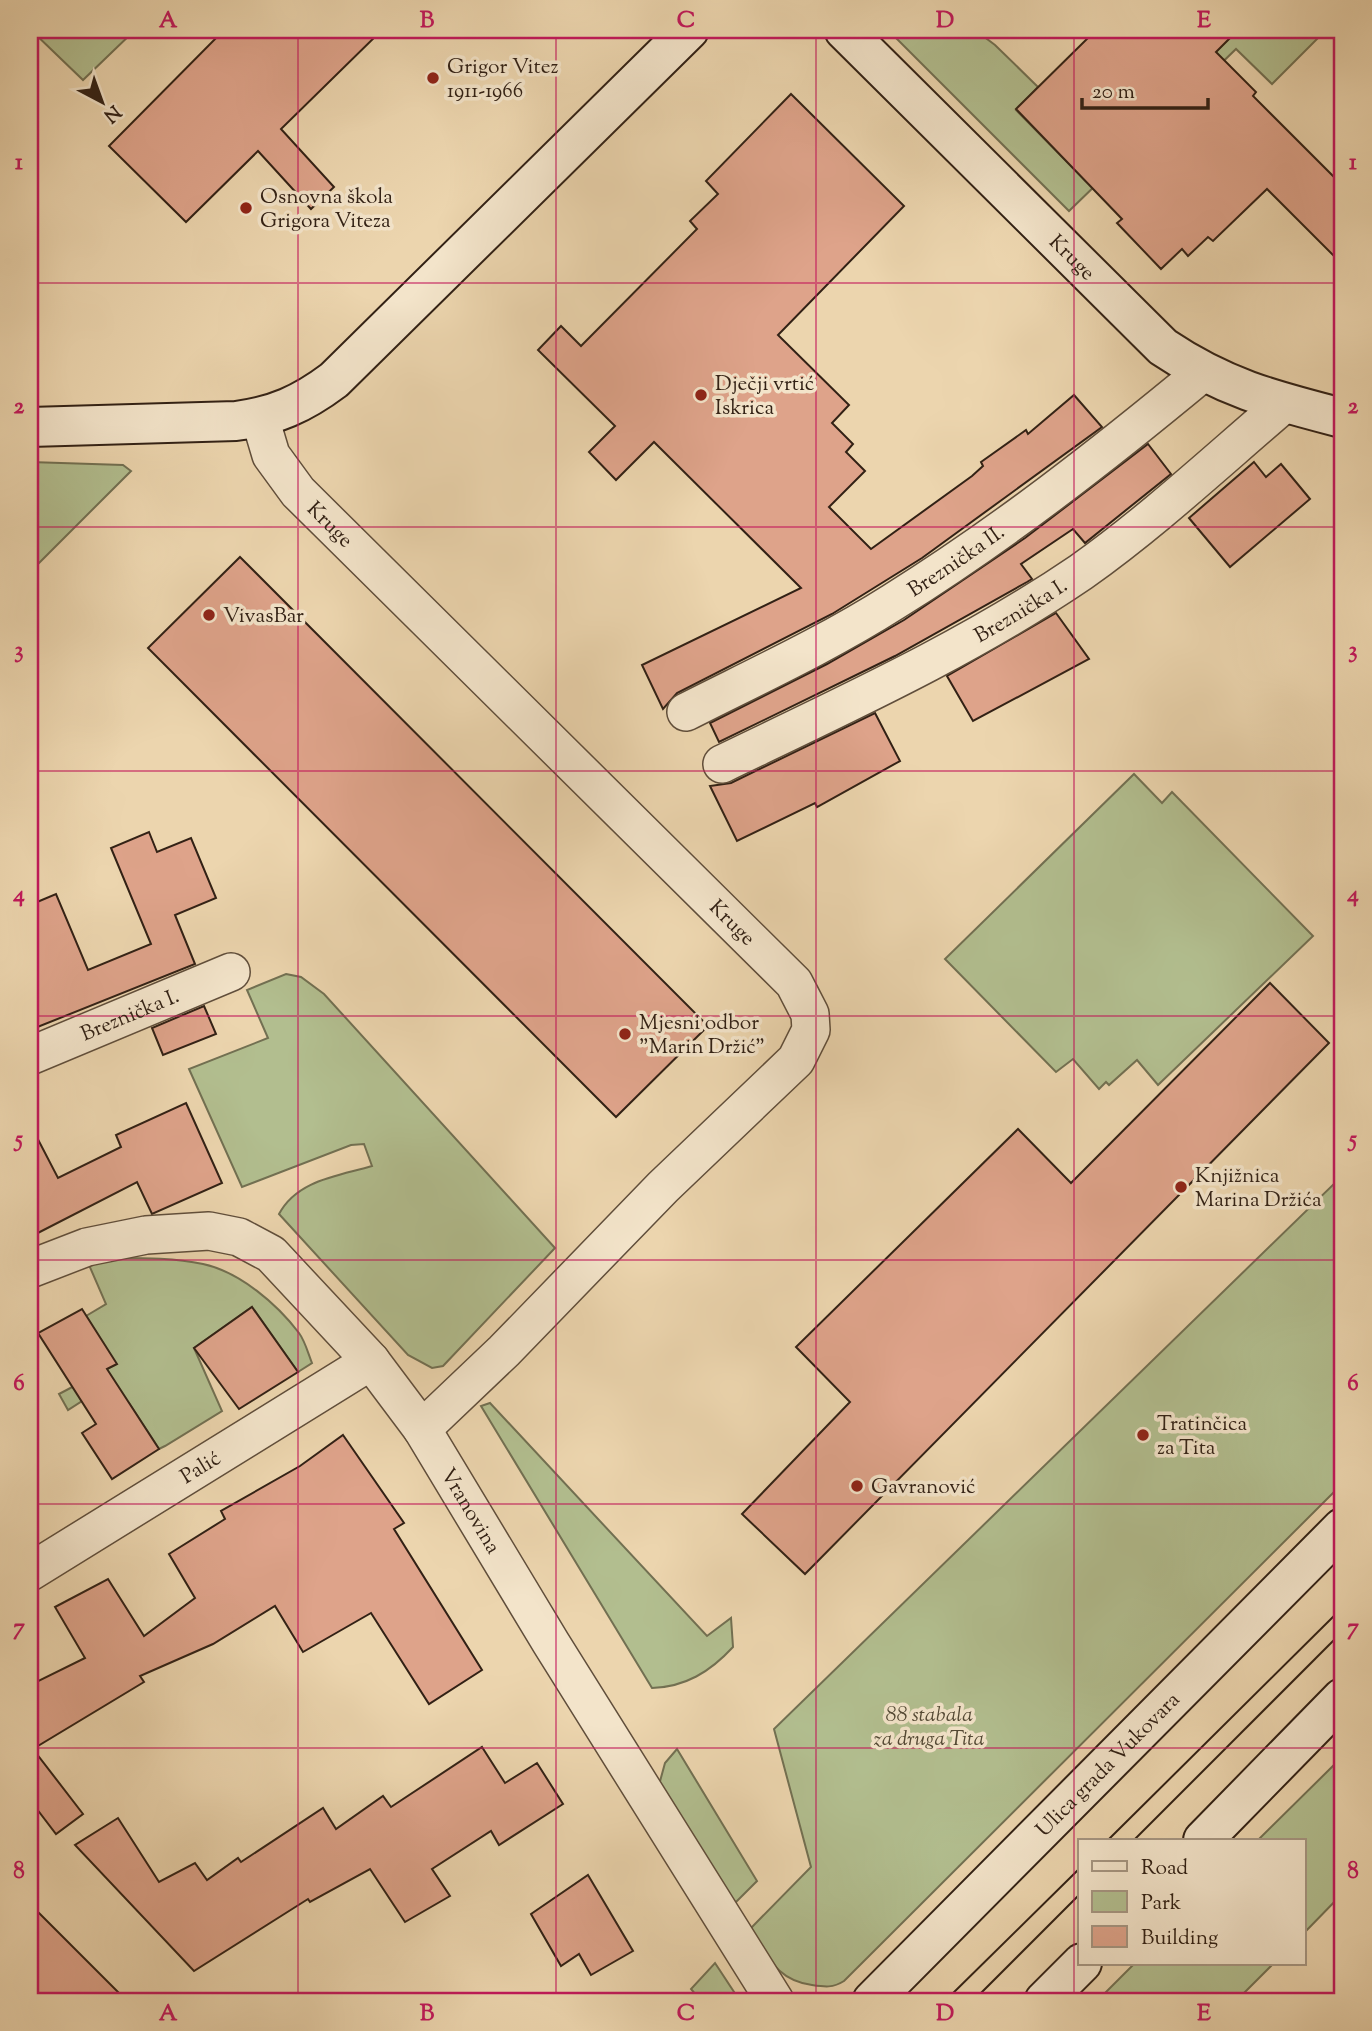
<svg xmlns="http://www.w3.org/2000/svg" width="1372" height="2031" viewBox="0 0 1372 2031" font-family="'Sorts Mill Goudy',serif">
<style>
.green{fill:#b2be8f;stroke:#727052;stroke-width:2}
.building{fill:#dea38a;stroke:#322115;stroke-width:2}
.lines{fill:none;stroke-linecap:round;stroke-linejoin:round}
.street-casing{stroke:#604e3b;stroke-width:40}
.secondary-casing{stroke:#322115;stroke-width:42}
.street{stroke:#f3e4ca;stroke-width:37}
.secondary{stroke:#f3e4ca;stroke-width:38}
.tram{stroke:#322115;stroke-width:2}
.grid{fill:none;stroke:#c2185b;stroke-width:2;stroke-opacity:0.55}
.poi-dot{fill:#8f2418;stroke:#f3e4ca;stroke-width:2.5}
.labels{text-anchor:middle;stroke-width:7;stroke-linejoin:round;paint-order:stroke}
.poi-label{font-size:21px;fill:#322115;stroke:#f3e4ca;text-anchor:start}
.street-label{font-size:21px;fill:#322115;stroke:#f3e4ca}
.park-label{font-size:21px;font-style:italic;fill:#524834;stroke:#f3e4ca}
.neatline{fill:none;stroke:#c2185b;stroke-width:2.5}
.grid-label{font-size:23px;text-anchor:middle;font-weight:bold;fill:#c2185b}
</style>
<rect width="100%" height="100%" fill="#ecd5ae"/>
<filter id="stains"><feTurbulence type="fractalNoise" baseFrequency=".00286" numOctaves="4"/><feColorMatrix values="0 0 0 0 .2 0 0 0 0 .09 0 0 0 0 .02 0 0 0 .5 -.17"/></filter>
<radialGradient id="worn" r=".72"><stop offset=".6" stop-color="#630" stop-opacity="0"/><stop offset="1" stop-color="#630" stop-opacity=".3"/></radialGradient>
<!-- green -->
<g class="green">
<path d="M 31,30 L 135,30 L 83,80 Z"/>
<path d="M 888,30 L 975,30 L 995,45 L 1038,87 L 1016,110 L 1085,180 L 1238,30 L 1326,30 L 1272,84 L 1236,49 L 1069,211 Z"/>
<path d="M 30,462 L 123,465 L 131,471 L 30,572 Z"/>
<path d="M 1134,774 L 1162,803 L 1172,792 L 1313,936 L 1158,1085 L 1137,1060 L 1109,1085 L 1106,1082 L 1099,1089 L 1073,1059 L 1056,1072 L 945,959 Z"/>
<path d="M 286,974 L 301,977 L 324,994 L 555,1248 L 443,1366 L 432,1368 L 408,1355 L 279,1214 C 297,1180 338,1176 372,1166 L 364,1144 L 351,1145 L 242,1187 L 189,1069 L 268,1038 L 247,990 Z"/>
<path d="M 1342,1176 L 1342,1484 L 844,1981 C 833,1988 825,1987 812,1985 C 776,1980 769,1957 750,1929 L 811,1867 L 774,1729 Z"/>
<path d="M 117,1258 C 146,1258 175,1258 203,1264 C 240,1272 277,1304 299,1333 C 305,1341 308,1353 312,1363 L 298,1372 L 252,1307 L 194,1348 L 222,1411 L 165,1446 L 159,1449 L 129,1403 L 104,1387 L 68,1410 L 59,1394 L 116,1364 L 86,1316 L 106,1304 L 89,1265 Z"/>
<path d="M 490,1403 L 707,1636 L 731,1618 L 733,1647 C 710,1672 685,1687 652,1688 L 481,1406 Z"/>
<path d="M 677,1749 L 757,1881 L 736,1902 L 732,1902 L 659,1785 L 665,1763 Z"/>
<path d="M 1342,1757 L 1342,1894 L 1304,1933 L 1304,1840 L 1258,1840 Z"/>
<path d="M 715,1963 L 740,2001 L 701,2001 L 691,1989 Z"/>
<path d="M 1135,1963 L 1274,1963 L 1236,2001 L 1097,2001 Z"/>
</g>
<!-- building -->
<g class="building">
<path d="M 224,30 L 382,30 L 281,129 L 334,187 L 311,209 L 258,151 L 186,222 L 109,146 Z"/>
<path d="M 1096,30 L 1238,30 L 1216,52 L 1256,92 L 1253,96 L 1342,185 L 1342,264 L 1267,189 L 1213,241 L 1208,237 L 1188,256 L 1182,249 L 1161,269 L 1117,223 L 1122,219 L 1016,109 Z"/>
<path d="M 791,94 L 904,206 L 778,335 L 849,405 L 832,423 L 853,444 L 846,452 L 865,471 L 829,507 L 871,549 L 972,476 L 983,466 L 981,462 L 1026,430 L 1028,434 L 1074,395 L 1102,427 L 922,558 L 832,614 L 677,693 L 663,709 L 642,665 L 801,588 L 654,442 L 616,480 L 589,452 L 615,426 L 538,350 L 561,326 L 581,346 L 697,229 L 690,221 L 718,194 L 706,181 Z"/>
<path d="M 1148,444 L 1171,474 L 1085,543 L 1073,529 L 1021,564 L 1032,579 L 1027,582 L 895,656 L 719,742 L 710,723 L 827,664 L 904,620 L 1025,538 Z"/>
<path d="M 1254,462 L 1266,477 L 1281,464 L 1310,499 L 1230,567 L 1189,518 Z"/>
<path d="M 240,557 L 708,1026 L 616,1117 L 148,648 Z"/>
<path d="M 1056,613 L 1089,659 L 973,721 L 947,676 Z"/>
<path d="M 875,713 L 900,761 L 817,807 L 815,803 L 737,841 L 710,786 L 731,783 Z"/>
<path d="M 149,832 L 157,852 L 191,838 L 216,898 L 175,915 L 195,964 L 30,1030 L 30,905 L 56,894 L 88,970 L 151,944 L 111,848 Z"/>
<path d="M 1270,983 L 1329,1043 L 805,1574 L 742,1514 L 850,1402 L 796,1347 L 1018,1129 L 1071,1183 Z"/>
<path d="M 204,1006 L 216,1034 L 163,1055 L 152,1028 Z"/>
<path d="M 186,1103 L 222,1183 L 152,1214 L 137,1182 L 30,1237 L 30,1124 L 58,1178 L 121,1147 L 116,1135 Z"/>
<path d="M 252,1307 L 298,1372 L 239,1409 L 194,1348 Z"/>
<path d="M 82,1309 L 117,1364 L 107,1369 L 159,1449 L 112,1479 L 82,1433 L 96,1424 L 38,1333 Z"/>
<path d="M 343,1435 L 404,1523 L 394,1529 L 482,1670 L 429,1704 L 371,1613 L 303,1652 L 275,1606 L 213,1644 L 140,1676 L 144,1682 L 33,1749 L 83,1814 L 56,1834 L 30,1800 L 30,1685 L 85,1658 L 55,1607 L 108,1579 L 144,1636 L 195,1598 L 169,1554 L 225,1519 L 221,1511 L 300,1466 Z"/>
<path d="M 482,1747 L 505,1783 L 537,1763 L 563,1804 L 499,1845 L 491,1831 L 432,1869 L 450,1896 L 405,1922 L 370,1869 L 310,1902 L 308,1899 L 194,1971 L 75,1845 L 118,1818 L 159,1882 L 195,1863 L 207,1880 L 238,1858 L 241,1862 L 323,1808 L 336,1829 L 383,1796 L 391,1807 Z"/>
<path d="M 588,1875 L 633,1951 L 591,1975 L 579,1954 L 561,1966 L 531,1914 Z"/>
<path d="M 30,1904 L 127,2001 L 30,2001 Z"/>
</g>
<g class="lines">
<defs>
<g id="street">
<path id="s1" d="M 260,418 L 271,455 L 298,492 L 794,983 L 810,1014 L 811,1030 L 796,1060 L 663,1187 L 504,1351 L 422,1429"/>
<path id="s2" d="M 686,712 C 755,677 827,644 893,602 C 1002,534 1103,455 1202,373"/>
<path id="s3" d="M 722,764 C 844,705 968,649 1081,572 C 1153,521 1218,460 1285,403"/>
<path id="s4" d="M 30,1056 L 231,972"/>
<path id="s5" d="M 30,1269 L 87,1247 L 146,1235 L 209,1231 L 239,1237 L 271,1254 L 371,1361 L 422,1429 L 551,1643 L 775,2001"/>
<path id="s6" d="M 30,1572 L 371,1361"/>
</g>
<g id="secondary">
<path id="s7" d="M 844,30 L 1163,347 C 1224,388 1272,400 1342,418"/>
<path d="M 30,427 L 236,421 C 275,416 302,404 334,380 L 689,30"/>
<path d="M 1203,1840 L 1342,1698"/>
<path id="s8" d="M 872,2001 L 1342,1528"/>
<path d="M 1044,2001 L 1082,1963"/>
</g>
</defs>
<!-- street casing -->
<use href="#street" class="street-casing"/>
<!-- secondary casing -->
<use href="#secondary" class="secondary-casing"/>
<!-- street -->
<use href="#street" class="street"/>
<!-- secondary -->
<use href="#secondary" class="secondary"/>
<!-- tram -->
<g class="tram">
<path d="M 1108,1840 L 1342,1608"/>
<path d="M 1134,1840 L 1342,1632"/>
<path d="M 945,2001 L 1080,1868"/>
<path d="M 973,2001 L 1080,1894"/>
</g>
</g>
<!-- grid -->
<path class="grid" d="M 298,30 L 298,2001M 556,30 L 556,2001M 816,30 L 816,2001M 1074,30 L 1074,2001M 30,283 L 1342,283M 30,527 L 1342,527M 30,771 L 1342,771M 30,1016 L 1342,1016M 30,1260 L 1342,1260M 30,1504 L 1342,1504M 30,1748 L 1342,1748"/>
<!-- markers -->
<g class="poi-dot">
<circle cx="433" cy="78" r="7"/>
<circle cx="246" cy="208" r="7"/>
<circle cx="701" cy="395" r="7"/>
<circle cx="209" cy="615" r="7"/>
<circle cx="625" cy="1034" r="7"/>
<circle cx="1181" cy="1187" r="7"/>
<circle cx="1143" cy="1435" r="7"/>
<circle cx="857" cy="1486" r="7"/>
</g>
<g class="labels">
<!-- poi labels -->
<g class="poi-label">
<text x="447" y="73">Grigor Vitez<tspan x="447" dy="24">1911-1966</tspan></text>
<text x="260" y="203">Osnovna škola<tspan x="260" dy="24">Grigora Viteza</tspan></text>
<text x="715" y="390">Dječji vrtić<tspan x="715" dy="24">Iskrica</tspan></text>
<text x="223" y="622">VivasBar</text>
<text x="639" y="1029">Mjesni odbor<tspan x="639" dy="24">"Marin Držić"</tspan></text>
<text x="1195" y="1182">Knjižnica<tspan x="1195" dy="24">Marina Držića</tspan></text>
<text x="1157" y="1430">Tratinčica<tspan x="1157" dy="24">za Tita</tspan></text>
<text x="871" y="1493">Gavranović</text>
</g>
<!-- street labels -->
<g class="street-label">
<text dy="7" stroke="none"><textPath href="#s7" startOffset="322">Kruge</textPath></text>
<text dy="7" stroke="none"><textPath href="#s1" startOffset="130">Kruge</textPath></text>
<text dy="7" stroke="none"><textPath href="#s2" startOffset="310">Breznička II.</textPath></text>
<text dy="7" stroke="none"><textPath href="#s3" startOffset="336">Breznička I.</textPath></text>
<text dy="7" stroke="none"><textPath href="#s1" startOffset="696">Kruge</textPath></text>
<text dy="7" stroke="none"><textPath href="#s4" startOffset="108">Breznička I.</textPath></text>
<text dy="7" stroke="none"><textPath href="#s6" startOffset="200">Palić</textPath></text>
<text dy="7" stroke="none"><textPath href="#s5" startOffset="578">Vranovina</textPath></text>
<text dy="7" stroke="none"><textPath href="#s8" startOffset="334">Ulica grada Vukovara</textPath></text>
</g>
<!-- park labels -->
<g class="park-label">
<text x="929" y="1721">88 stabala<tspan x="929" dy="24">za druga Tita</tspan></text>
</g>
</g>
<!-- margin -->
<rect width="1372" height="2031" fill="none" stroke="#ecd5ae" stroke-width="77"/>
<!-- legend -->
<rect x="1078" y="1839" width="228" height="126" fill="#f3e4ca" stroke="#a69682" stroke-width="2"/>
<rect x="1092" y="1861" width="35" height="10" fill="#f3e4ca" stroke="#a69682" stroke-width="2"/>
<text x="1141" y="1874" font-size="21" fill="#322115">Road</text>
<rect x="1092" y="1891" width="35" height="21" fill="#b2be8f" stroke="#a69682" stroke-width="2"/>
<text x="1141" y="1909" font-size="21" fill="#322115">Park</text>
<rect x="1092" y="1926" width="35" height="21" fill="#dea38a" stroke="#a69682" stroke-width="2"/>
<text x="1141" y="1944" font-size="21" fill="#322115">Building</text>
<!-- north arrow -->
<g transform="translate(102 102) rotate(139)" stroke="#f3e4ca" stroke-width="5" paint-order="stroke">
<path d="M0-5L12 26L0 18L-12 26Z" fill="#322115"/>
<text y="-10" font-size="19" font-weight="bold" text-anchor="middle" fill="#322115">N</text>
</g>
<!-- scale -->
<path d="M1082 98v10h126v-10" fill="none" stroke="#322115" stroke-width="3.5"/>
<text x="1092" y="98" font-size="21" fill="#322115" stroke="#f3e4ca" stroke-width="5" paint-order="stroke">20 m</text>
<rect x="38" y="38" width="1296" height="1955" class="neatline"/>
<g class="grid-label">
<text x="168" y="27">A</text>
<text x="427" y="27">B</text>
<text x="686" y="27">C</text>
<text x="945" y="27">D</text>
<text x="1204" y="27">E</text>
<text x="19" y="169">1</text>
<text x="1353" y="169">1</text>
<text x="19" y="413">2</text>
<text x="1353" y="413">2</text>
<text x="19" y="657">3</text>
<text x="1353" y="657">3</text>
<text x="19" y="901">4</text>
<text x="1353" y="901">4</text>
<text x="19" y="1146">5</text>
<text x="1353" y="1146">5</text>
<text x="19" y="1390">6</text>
<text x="1353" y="1390">6</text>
<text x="19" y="1634">7</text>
<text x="1353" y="1634">7</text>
<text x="19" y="1878">8</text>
<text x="1353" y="1878">8</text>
<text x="168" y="2020">A</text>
<text x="427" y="2020">B</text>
<text x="686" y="2020">C</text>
<text x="945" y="2020">D</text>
<text x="1204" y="2020">E</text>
</g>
<rect width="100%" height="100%" filter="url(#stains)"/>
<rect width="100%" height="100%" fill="url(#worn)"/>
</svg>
